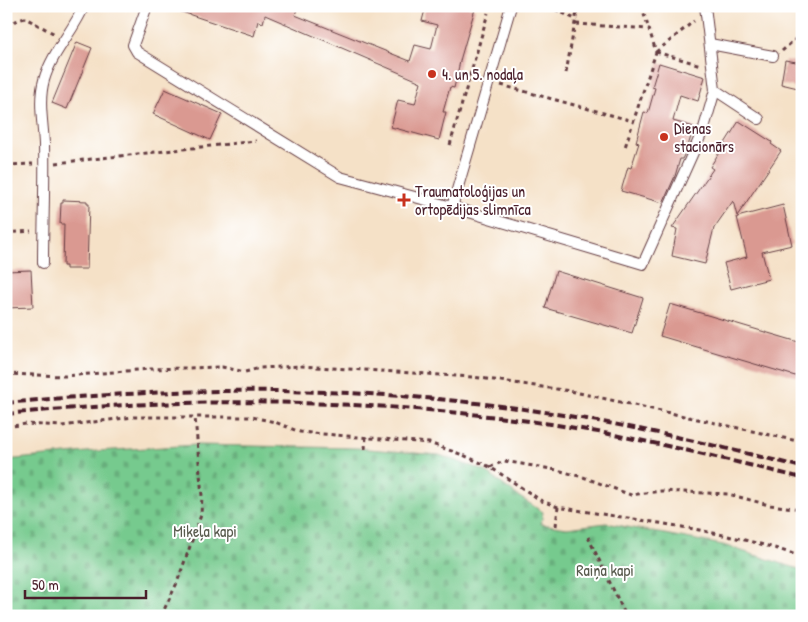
<svg xmlns="http://www.w3.org/2000/svg" width="808" height="622" viewBox="0 0 808 622" font-family="'Patrick Hand',sans-serif">
<style>
.cemetery{fill:url(#cemetery-stones);stroke:#60745c}
.building{fill:#da9991}
.lines{fill:none;stroke-linecap:round;stroke-linejoin:round}
.service-casing{stroke:#643c42;stroke-width:12}
.path{stroke:#643c42;stroke-width:3;stroke-dasharray:4 4;stroke-linecap:butt}
.service{stroke:#fff;stroke-width:10}
.rail{stroke:#4a1f2b;stroke-width:4;stroke-dasharray:8 4;stroke-linecap:butt}
.poi-dot{fill:#c8321e;stroke:#fff;stroke-width:2}
.labels{text-anchor:middle;stroke-width:4;stroke-linejoin:round;paint-order:stroke}
.poi-label{font-size:16px;fill:#4a1f2b;stroke:#fff;text-anchor:start}
.park-label{font-size:16px;fill:#595b4e;stroke:#fff}
</style>
<defs>
<pattern id="cemetery-stones" width="16" height="16" patternUnits="userSpaceOnUse" patternTransform="scale(1.25)"><rect width="16" height="16" fill="#76ca8e"/><path d="M2 7V4a2 2 0 0 1 4 0v3zM10 15v-3a2 2 0 0 1 4 0v3z" fill="#68ad7b"/></pattern>
</defs>
<rect width="100%" height="100%" fill="#fff"/>
<filter id="ink" filterUnits="userSpaceOnUse"><feTurbulence type="fractalNoise" baseFrequency=".02" numOctaves="2"/><feDisplacementMap in="SourceGraphic" scale="10" xChannelSelector="R" yChannelSelector="G"/><feConvolveMatrix kernelMatrix="1 2 1 2 8 2 1 2 1" color-interpolation-filters="sRGB"/></filter>
<filter id="wash" filterUnits="userSpaceOnUse"><feTurbulence type="fractalNoise" baseFrequency=".0096" numOctaves="4" result="noise"/><feDisplacementMap in="SourceGraphic" scale="20" xChannelSelector="R" yChannelSelector="G"/><feGaussianBlur stdDeviation="1.12" result="paint"/><feColorMatrix in="noise" values="0 0 0 0 0 0 0 0 0 0 0 0 0 0 0 0 0 1.4 0 .05"/><feComposite in="paint" operator="in"/></filter>
<g filter="url(#wash)">
<rect width="100%" height="100%" fill="#f5e1c7"/>
<!-- cemetery -->
<path class="cemetery" d="M 197,445 L 357,448 L 439,455 L 485,471 L 518,496 L 543,512 L 541,524 L 567,528 L 606,523 L 723,545 L 802,570 L 802,616 L 6,616 L 6,460 L 97,451 Z"/>
<g id="blocks">
<!-- building -->
<g class="building">
<path d="M 174,6 L 298,6 L 295,15 L 410,61 L 415,45 L 431,49 L 437,25 L 422,21 L 426,6 L 468,6 L 475,9 L 461,57 L 454,88 L 450,87 L 443,112 L 446,112 L 439,140 L 391,127 L 398,100 L 415,104 L 421,82 L 265,15 L 263,23 L 258,21 L 254,36 L 173,9 Z"/>
<path d="M 77,42 L 92,48 L 67,109 L 52,103 Z"/>
<path d="M 785,60 L 802,63 L 802,89 L 781,84 Z"/>
<path d="M 659,63 L 705,77 L 698,101 L 680,95 L 673,121 L 694,127 L 687,149 L 682,159 L 680,159 L 675,176 L 663,203 L 621,191 L 628,167 L 631,168 L 639,143 L 636,142 L 644,112 L 648,113 L 655,88 L 652,87 Z"/>
<path d="M 165,89 L 222,114 L 210,140 L 153,114 Z"/>
<path d="M 739,121 L 772,142 L 771,144 L 781,151 L 737,216 L 733,201 L 714,228 L 705,264 L 672,256 L 677,229 L 672,228 L 713,169 L 710,167 Z"/>
<path d="M 63,200 L 87,201 L 87,204 L 89,204 L 87,269 L 66,269 L 66,266 L 63,266 L 64,224 L 60,224 L 61,203 L 63,203 Z"/>
<path d="M 783,205 L 792,245 L 762,252 L 769,279 L 731,289 L 724,263 L 747,257 L 737,217 Z"/>
<path d="M 31,270 L 33,307 L 6,308 L 6,271 Z"/>
<path d="M 556,271 L 643,298 L 632,333 L 545,308 Z"/>
<path d="M 670,304 L 802,343 L 802,378 L 660,336 Z"/>
</g>
</g>
</g>
<g filter="url(#ink)">
<use href="#blocks" fill-opacity="0" stroke="#643c42" stroke-width="1"/>
<g class="lines">
<defs>
<g id="service">
<path d="M 147,6 L 133,45 L 137,52 L 340,177 L 452,207 L 643,264 L 704,128 L 715,90"/>
<path d="M 705,6 L 715,90 L 759,119"/>
<path d="M 710,44 L 773,56"/>
<path d="M 452,207 L 511,6"/>
<path d="M 43,263 C 43,223 45,184 44,144 C 43,123 38,101 44,80 C 52,52 73,32 84,6"/>
</g>
</defs>
<!-- service casing -->
<use href="#service" class="service-casing"/>
<!-- path -->
<g class="path">
<path d="M 548,6 L 577,20"/>
<path d="M 641,6 L 649,29"/>
<path d="M 6,24 L 25,18 L 55,34"/>
<path d="M 576,24 L 649,29 L 656,52 L 625,147"/>
<path d="M 782,51 L 802,33"/>
<path d="M 656,52 L 694,21"/>
<path d="M 656,52 L 701,65"/>
<path d="M 458,73 L 478,79"/>
<path d="M 566,73 L 578,6"/>
<path d="M 501,85 L 633,121"/>
<path d="M 450,145 L 488,13"/>
<path d="M 56,163 L 256,141"/>
<path d="M 6,165 L 33,164"/>
<path d="M 6,233 L 31,231"/>
<path d="M 6,374 L 65,376 L 150,369 L 222,367 L 245,372 L 260,368 L 302,366 L 473,377 L 570,391 L 802,442"/>
<path d="M 6,427 L 26,424 L 62,426 L 134,417 L 252,417 L 275,422 L 300,432 L 429,443 L 463,455 L 490,467 L 542,501 L 558,507 C 640,521 723,529 802,557"/>
<path d="M 365,449 L 366,437"/>
<path d="M 490,467 L 504,461 L 557,470 L 583,477 L 631,495 L 661,491 L 728,494 L 769,505 L 802,509"/>
<path d="M 556,526 L 558,507"/>
<path d="M 588,537 L 626,616"/>
<path d="M 161,616 L 177,583 L 201,515 L 202,496 L 195,417"/>
</g>
<!-- service -->
<use href="#service" class="service"/>
<!-- rail -->
<g class="rail">
<path d="M 6,403 C 191,385 386,385 569,416 C 648,429 725,448 802,467"/>
<path d="M 6,414 C 189,396 375,398 557,425 C 640,438 721,458 802,478"/>
</g>
</g>
</g>
<!-- markers -->
<g class="poi-dot">
<circle cx="432" cy="74" r="5"/>
<circle cx="664" cy="137" r="5"/>
<path d="M401.5 192.5h5v5h5v5h-5v5h-5v-5h-5v-5h5z"/>
</g>
<g class="labels">
<!-- poi labels -->
<g class="poi-label">
<text x="442" y="80">4. un 5. nodaļa</text>
<text x="674" y="134">Dienas<tspan x="674" dy="18">stacionārs</tspan></text>
<text x="415" y="197">Traumatoloģijas un<tspan x="415" dy="18">ortopēdijas slimnīca</tspan></text>
</g>
<!-- park labels -->
<g class="park-label">
<text x="205" y="537">Miķeļa kapi</text>
<text x="605" y="576">Raiņa kapi</text>
</g>
</g>
<!-- margin -->
<rect width="808" height="622" fill="none" stroke="#fff" stroke-width="25"/>
<!-- scale -->
<path d="M25 590v8h121v-8" fill="none" stroke="#4a1f2b" stroke-width="2.5"/>
<text x="32" y="590" font-size="15" fill="#4a1f2b" stroke="#ffffff" stroke-width="4" paint-order="stroke">50 m</text>
</svg>
